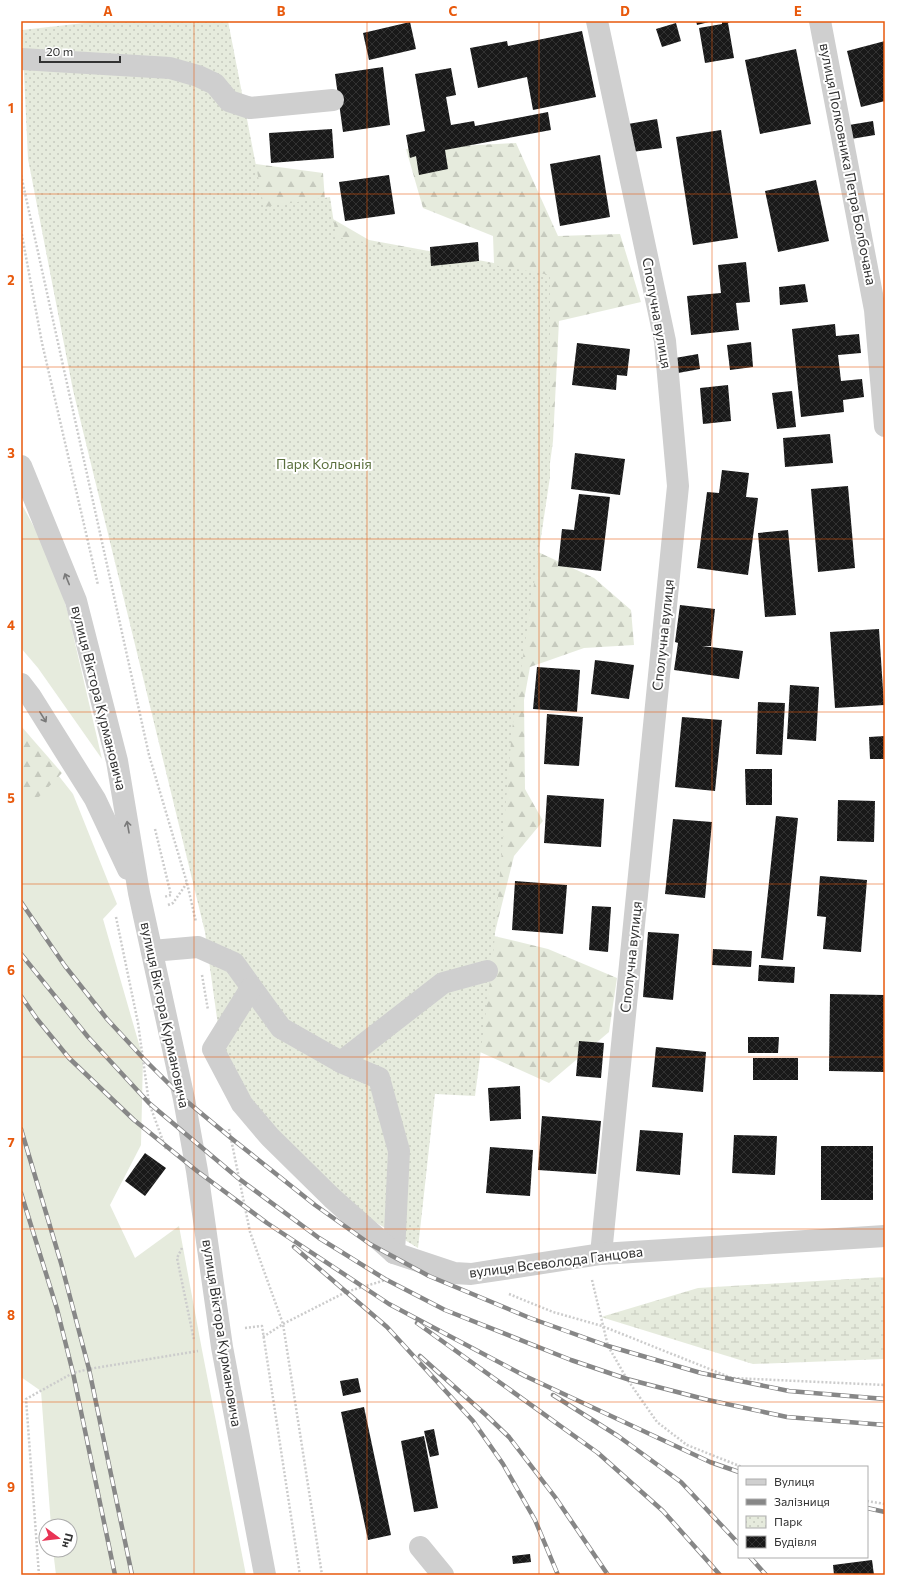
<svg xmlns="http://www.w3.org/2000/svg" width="906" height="1596" viewBox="0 0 906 1596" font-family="Commissioner,sans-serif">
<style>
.green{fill:#e6ebdd}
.forest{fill:url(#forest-firs)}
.wetland{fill:url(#wetland-marsh)}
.park{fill:url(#park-dots)}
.building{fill:url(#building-cross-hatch)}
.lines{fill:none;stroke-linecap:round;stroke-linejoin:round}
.path{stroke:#ccc;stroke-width:2.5;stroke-dasharray:2 2;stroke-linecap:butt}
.minor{stroke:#cfcfcf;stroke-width:22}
.rail-casing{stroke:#878787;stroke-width:4.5}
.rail{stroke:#fff;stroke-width:3;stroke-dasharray:9;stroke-linecap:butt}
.oneway{stroke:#797979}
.grid{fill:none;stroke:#e8590c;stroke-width:1;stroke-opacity:0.55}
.labels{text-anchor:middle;stroke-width:4;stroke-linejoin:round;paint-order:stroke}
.street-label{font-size:14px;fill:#323232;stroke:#fff}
.park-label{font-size:14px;fill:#5a6f3d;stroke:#fff}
.neatline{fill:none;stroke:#e8590c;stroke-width:1.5}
.grid-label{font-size:13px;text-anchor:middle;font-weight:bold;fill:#e8590c}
</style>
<defs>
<pattern id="forest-firs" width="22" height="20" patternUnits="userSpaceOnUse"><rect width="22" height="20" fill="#e6ebdd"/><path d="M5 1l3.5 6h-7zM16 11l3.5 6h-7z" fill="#c6cabe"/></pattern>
<pattern id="wetland-marsh" width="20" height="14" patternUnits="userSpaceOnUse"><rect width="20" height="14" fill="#e6ebdd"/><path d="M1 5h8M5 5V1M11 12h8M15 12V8" fill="none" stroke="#c6cabe"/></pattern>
<pattern id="park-dots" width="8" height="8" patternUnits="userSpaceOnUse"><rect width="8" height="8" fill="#e6ebdd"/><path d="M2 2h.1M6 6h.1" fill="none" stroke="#c6cabe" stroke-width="1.8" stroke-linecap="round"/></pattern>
<pattern id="building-cross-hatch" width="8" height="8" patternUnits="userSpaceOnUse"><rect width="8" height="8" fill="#191919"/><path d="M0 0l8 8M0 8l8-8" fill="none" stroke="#323232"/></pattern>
</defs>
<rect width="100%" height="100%" fill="#fff"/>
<!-- green -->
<g class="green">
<path d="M 21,503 L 52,560 L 68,613 L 102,759 L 38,668 L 21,648 Z"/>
<path d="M 21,728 L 73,794 L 117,904 L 103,919 L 143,1058 L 141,1145 L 110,1205 L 135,1258 L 179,1226 L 202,1350 L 246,1575 L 56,1575 L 53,1550 L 70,1550 L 70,1526 L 51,1526 L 41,1391 L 21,1377 Z"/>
</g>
<!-- forest -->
<g class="forest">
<path d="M 516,143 L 558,236 L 620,234 L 641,302 L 559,321 L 553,441 L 538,552 L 594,578 L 631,610 L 634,645 L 584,648 L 530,667 L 524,700 L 525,789 L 543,821 L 514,856 L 494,936 L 548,949 L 617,978 L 609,1032 L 549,1083 L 480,1052 L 240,162 L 323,173 L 326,215 L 369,240 L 494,263 L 493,236 L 423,208 L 406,149 Z"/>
<path d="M 21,726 L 62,773 L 34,802 L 21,796 Z"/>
</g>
<!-- wetland -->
<path class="wetland" d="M 885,1277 L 885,1359 L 753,1364 L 601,1317 L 698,1288 Z"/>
<!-- park -->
<path class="park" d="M 102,21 L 228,21 L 264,207 L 330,197 L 336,237 L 550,275 L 550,477 L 512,730 L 493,957 L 475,1096 L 435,1094 L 418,1248 L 334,1197 L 258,1124 L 222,1054 L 205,932 L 73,390 L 28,159 L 22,30 Z"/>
<!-- building -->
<g class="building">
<path d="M 696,21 L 709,21 L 709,22 L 697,25 Z"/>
<path d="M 722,21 L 733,21 L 728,23 L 734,58 L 705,63 L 699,28 L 722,24 Z"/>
<path d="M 410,22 L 416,49 L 369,60 L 363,33 Z"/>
<path d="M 676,23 L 681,41 L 662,47 L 656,29 Z"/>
<path d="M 582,31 L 596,97 L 533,110 L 527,77 L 478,88 L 470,48 L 507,41 L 508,46 Z"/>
<path d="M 885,41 L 885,101 L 861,107 L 847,51 Z"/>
<path d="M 796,49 L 811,124 L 760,134 L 745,60 Z"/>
<path d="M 383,67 L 390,125 L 343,132 L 335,74 Z"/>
<path d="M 451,68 L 456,95 L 446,97 L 451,125 L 474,121 L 475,126 L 548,112 L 551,130 L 445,150 L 448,169 L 419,175 L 416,156 L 410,158 L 406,135 L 425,131 L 415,74 Z"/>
<path d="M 657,119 L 662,148 L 632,152 L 628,124 Z"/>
<path d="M 873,121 L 875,135 L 851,139 L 849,125 Z"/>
<path d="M 332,129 L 334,158 L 271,163 L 269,133 Z"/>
<path d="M 721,130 L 738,238 L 693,245 L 676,137 Z"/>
<path d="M 600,155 L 610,217 L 560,226 L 550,164 Z"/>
<path d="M 389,175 L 395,214 L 345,221 L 339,182 Z"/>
<path d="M 816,180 L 829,241 L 778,252 L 765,191 Z"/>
<path d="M 478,242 L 479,261 L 431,266 L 430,247 Z"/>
<path d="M 746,262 L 750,302 L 736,303 L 739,330 L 691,335 L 687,296 L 721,293 L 718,265 Z"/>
<path d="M 805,284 L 808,302 L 780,305 L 779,287 Z"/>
<path d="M 835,324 L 836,336 L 859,334 L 861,353 L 838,355 L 841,381 L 862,379 L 864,397 L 843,400 L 844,412 L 801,417 L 792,329 Z"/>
<path d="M 751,342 L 753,367 L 730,370 L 727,345 Z"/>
<path d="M 577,343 L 630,349 L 627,376 L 617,375 L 616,390 L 572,385 Z"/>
<path d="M 698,354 L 700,369 L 678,373 L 675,358 Z"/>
<path d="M 728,385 L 731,421 L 703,424 L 700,388 Z"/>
<path d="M 792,391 L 796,427 L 777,429 L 772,393 Z"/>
<path d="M 830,434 L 833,463 L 785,467 L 783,438 Z"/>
<path d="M 575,453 L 625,459 L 620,495 L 571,489 Z"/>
<path d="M 722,470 L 749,473 L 746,497 L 758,498 L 748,575 L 697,568 L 707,492 L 719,493 Z"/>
<path d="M 848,486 L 855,568 L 818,572 L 811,489 Z"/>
<path d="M 579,494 L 610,497 L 601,571 L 558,566 L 562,529 L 574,530 Z"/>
<path d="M 788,530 L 796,615 L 765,617 L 758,533 Z"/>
<path d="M 680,605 L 715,609 L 711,646 L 702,646 L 743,651 L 739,679 L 674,670 L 678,643 L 675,642 Z"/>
<path d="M 879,629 L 884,705 L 835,708 L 830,632 Z"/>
<path d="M 595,660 L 634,665 L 629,699 L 591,694 Z"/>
<path d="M 537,667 L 580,670 L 577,712 L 533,709 Z"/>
<path d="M 790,685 L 819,687 L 816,741 L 787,739 Z"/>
<path d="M 758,702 L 785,703 L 782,755 L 756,754 Z"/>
<path d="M 547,714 L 583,717 L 579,766 L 544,764 Z"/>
<path d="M 682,717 L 722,720 L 715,791 L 675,787 Z"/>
<path d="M 885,736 L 885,759 L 870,759 L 869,737 Z"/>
<path d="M 745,769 L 772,769 L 772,805 L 746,805 Z"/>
<path d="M 547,795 L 604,799 L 601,847 L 544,843 Z"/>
<path d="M 838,800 L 875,801 L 874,842 L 837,841 Z"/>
<path d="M 776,816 L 798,818 L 783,960 L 761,958 Z"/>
<path d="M 673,819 L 712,822 L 705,898 L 665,894 Z"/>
<path d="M 820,876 L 867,880 L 861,952 L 823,949 L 826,917 L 817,916 Z"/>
<path d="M 515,881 L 567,885 L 563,934 L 512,930 Z"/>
<path d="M 592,906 L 611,907 L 608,952 L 589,950 Z"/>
<path d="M 648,932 L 679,934 L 673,1000 L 643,997 Z"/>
<path d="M 713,949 L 752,951 L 751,967 L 712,965 Z"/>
<path d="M 759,965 L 795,967 L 794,983 L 758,981 Z"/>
<path d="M 830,994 L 885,995 L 885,1072 L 829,1071 Z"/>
<path d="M 748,1037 L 779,1037 L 778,1053 L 748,1053 Z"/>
<path d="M 579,1041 L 604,1043 L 601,1078 L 576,1076 Z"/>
<path d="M 656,1047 L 706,1052 L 703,1092 L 652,1087 Z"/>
<rect x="753" y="1058" width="45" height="22"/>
<path d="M 520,1086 L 521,1119 L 490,1121 L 488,1088 Z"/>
<path d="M 542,1116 L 601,1121 L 596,1174 L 538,1170 Z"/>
<path d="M 640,1130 L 683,1133 L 680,1175 L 636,1171 Z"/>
<path d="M 734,1135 L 777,1136 L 775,1175 L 732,1173 Z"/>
<rect x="821" y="1146" width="52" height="54"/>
<path d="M 490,1147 L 533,1150 L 530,1196 L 486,1193 Z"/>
<path d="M 145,1153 L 166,1168 L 145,1196 L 125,1181 Z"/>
<path d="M 358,1378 L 361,1392 L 343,1396 L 340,1381 Z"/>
<path d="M 364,1407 L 391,1535 L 368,1540 L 341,1412 Z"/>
<path d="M 434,1429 L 439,1455 L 430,1457 L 424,1431 Z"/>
<path d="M 424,1436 L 438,1508 L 414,1512 L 401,1441 Z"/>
<path d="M 530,1554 L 531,1562 L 513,1564 L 512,1556 Z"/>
<path d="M 872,1560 L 874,1575 L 834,1575 L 833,1565 Z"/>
</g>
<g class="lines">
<!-- path -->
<g class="path">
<path d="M 21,175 L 149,755 L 187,883 L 196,922"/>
<path d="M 21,230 L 42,343 L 98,585"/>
<path d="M 155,829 L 171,895 L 164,897"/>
<path d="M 168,905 L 173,903 L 187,883"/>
<path d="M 116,917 L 138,1023 L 149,1103 L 166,1149"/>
<path d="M 202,975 L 208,1010"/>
<path d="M 229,1129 L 250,1232 L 283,1324 L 322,1575"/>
<path d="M 182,1248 L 177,1258 L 194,1340"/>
<path d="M 592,1280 L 608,1346 L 627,1379 L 657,1422 L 687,1445 L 742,1467"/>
<path d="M 509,1294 L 553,1312 L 602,1326 L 732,1378 L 885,1385"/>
<path d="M 245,1328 L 262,1326 L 300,1575"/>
<path d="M 263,1337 L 283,1324 L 346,1292 L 389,1279"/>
<path d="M 867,1501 L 885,1504"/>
<path d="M 39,1575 L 26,1399 L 73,1373 L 89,1369 L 198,1351"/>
</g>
<!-- minor -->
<g class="minor">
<path d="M 597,21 L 665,341 L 678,486 L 601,1254"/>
<path d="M 820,21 L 875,310 L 885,426"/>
<path d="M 21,59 L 170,68 L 198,76 L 215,84 L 229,101 L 250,108 L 333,100"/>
<path d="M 21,466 L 76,601 L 117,761 L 139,893 L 184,1099 L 197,1171 L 222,1347 L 265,1575"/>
<path d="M 21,684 L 31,697 L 95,799 L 128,869"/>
<path d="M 152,951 L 198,947 L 234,963 L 281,1028 L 341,1062 L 379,1078 L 399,1151 L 394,1253"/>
<path d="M 251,988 L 213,1049 L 242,1104 L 270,1137 L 332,1198 L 394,1253 L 454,1273 L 471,1274 L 601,1254 L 885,1236"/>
<path d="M 341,1062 L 443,983 L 487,971"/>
<path d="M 420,1547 L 443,1575"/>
</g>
<defs>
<g id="rail">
<path d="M 21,902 L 65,966 L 107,1019 L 143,1058 L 184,1099 L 231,1138 L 315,1205 L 370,1244 L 429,1276 L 530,1318 L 608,1346 L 701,1373 L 789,1391 L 885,1399"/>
<path d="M 21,954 L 88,1037 L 149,1103 L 238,1178 L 319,1238 L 385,1279 L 445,1310 L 571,1360 L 627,1379 L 708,1400 L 787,1417 L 885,1425"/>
<path d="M 21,996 L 37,1019 L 69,1058 L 134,1120 L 197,1171 L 267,1223 L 389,1304 L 525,1376 L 710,1462 L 739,1472"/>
<path d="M 21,1129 L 61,1263 L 89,1369 L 132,1575"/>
<path d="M 21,1193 L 57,1309 L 73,1373 L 115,1575"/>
<path d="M 294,1247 L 387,1327 L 473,1421 L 503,1464 L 535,1520 L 558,1575"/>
<path d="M 417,1323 L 598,1453 L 663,1511 L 720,1575"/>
<path d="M 420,1356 L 486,1415 L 509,1437 L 555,1497 L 608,1575"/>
<path d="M 553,1395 L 618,1436 L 681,1482 L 739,1544"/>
<path d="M 867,1508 L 885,1512"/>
<path d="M 750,1557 L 766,1575"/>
</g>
</defs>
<!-- rail casing -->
<use href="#rail" class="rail-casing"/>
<!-- rail -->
<use href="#rail" class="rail"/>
</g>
<!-- one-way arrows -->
<defs><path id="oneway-shaft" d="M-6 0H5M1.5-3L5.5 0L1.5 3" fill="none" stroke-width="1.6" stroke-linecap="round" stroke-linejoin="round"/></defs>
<g class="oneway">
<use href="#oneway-shaft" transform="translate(67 579) rotate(-112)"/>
<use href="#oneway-shaft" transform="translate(43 717) rotate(58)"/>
<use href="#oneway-shaft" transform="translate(128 827) rotate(-100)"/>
</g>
<!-- grid -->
<path class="grid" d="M 194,21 L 194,1575M 367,21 L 367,1575M 539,21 L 539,1575M 712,21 L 712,1575M 21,194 L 885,194M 21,367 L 885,367M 21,539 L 885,539M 21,712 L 885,712M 21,884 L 885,884M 21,1057 L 885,1057M 21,1229 L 885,1229M 21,1402 L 885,1402"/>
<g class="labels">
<!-- street labels -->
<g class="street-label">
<text transform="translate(848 164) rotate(79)" y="5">вулиця Полковника Петра Болбочана</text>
<text transform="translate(657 313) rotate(80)" y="5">Сполучна вулиця</text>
<text transform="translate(663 635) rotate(-84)" y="5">Сполучна вулиця</text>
<text transform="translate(99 698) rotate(76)" y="5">вулиця Віктора Курмановича</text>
<text transform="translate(631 957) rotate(-84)" y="5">Сполучна вулиця</text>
<text transform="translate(165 1015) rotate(78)" y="5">вулиця Віктора Курмановича</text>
<text transform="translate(556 1262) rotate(-7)" y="5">вулиця Всеволода Ганцова</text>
<text transform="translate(222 1333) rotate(81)" y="5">вулиця Віктора Курмановича</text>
</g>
<!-- park labels -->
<g class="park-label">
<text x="324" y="469">Парк Кольонія</text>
</g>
</g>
<!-- border -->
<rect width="906" height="1596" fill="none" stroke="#ffffff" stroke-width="44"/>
<!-- legend -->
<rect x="738" y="1466" width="130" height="92" fill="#ffffff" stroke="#adadad"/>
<rect x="746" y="1479" width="20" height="6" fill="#cfcfcf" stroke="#adadad"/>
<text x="774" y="1486" font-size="12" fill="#323232">Вулиця</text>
<rect x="746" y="1499" width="20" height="6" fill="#878787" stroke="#adadad"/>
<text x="774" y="1506" font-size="12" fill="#323232">Залізниця</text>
<rect x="746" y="1516" width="20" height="12" fill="url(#park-dots)" stroke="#adadad"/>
<text x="774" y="1526" font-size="12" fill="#323232">Парк</text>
<rect x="746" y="1536" width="20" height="12" fill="url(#building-cross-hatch)" stroke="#adadad"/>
<text x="774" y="1546" font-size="12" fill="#323232">Будівля</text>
<!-- north arrow -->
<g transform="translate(58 1538) rotate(105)"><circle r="19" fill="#ffffff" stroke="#adadad"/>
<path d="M0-3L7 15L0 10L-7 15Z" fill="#e93455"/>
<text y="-6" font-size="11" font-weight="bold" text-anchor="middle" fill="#323232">Пн</text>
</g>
<!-- scale -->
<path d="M40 56v6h80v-6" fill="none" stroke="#323232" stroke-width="2"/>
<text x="46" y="56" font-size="12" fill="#323232" stroke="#ffffff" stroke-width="3" paint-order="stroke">20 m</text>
<rect x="22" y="22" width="862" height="1552" class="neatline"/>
<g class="grid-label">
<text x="108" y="16">A</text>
<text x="281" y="16">B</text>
<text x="453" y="16">C</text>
<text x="625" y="16">D</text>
<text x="798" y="16">E</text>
<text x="11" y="113">1</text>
<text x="11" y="285">2</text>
<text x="11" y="458">3</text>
<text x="11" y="630">4</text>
<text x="11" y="803">5</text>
<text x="11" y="975">6</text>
<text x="11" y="1147">7</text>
<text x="11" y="1320">8</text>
<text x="11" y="1492">9</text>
</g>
</svg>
